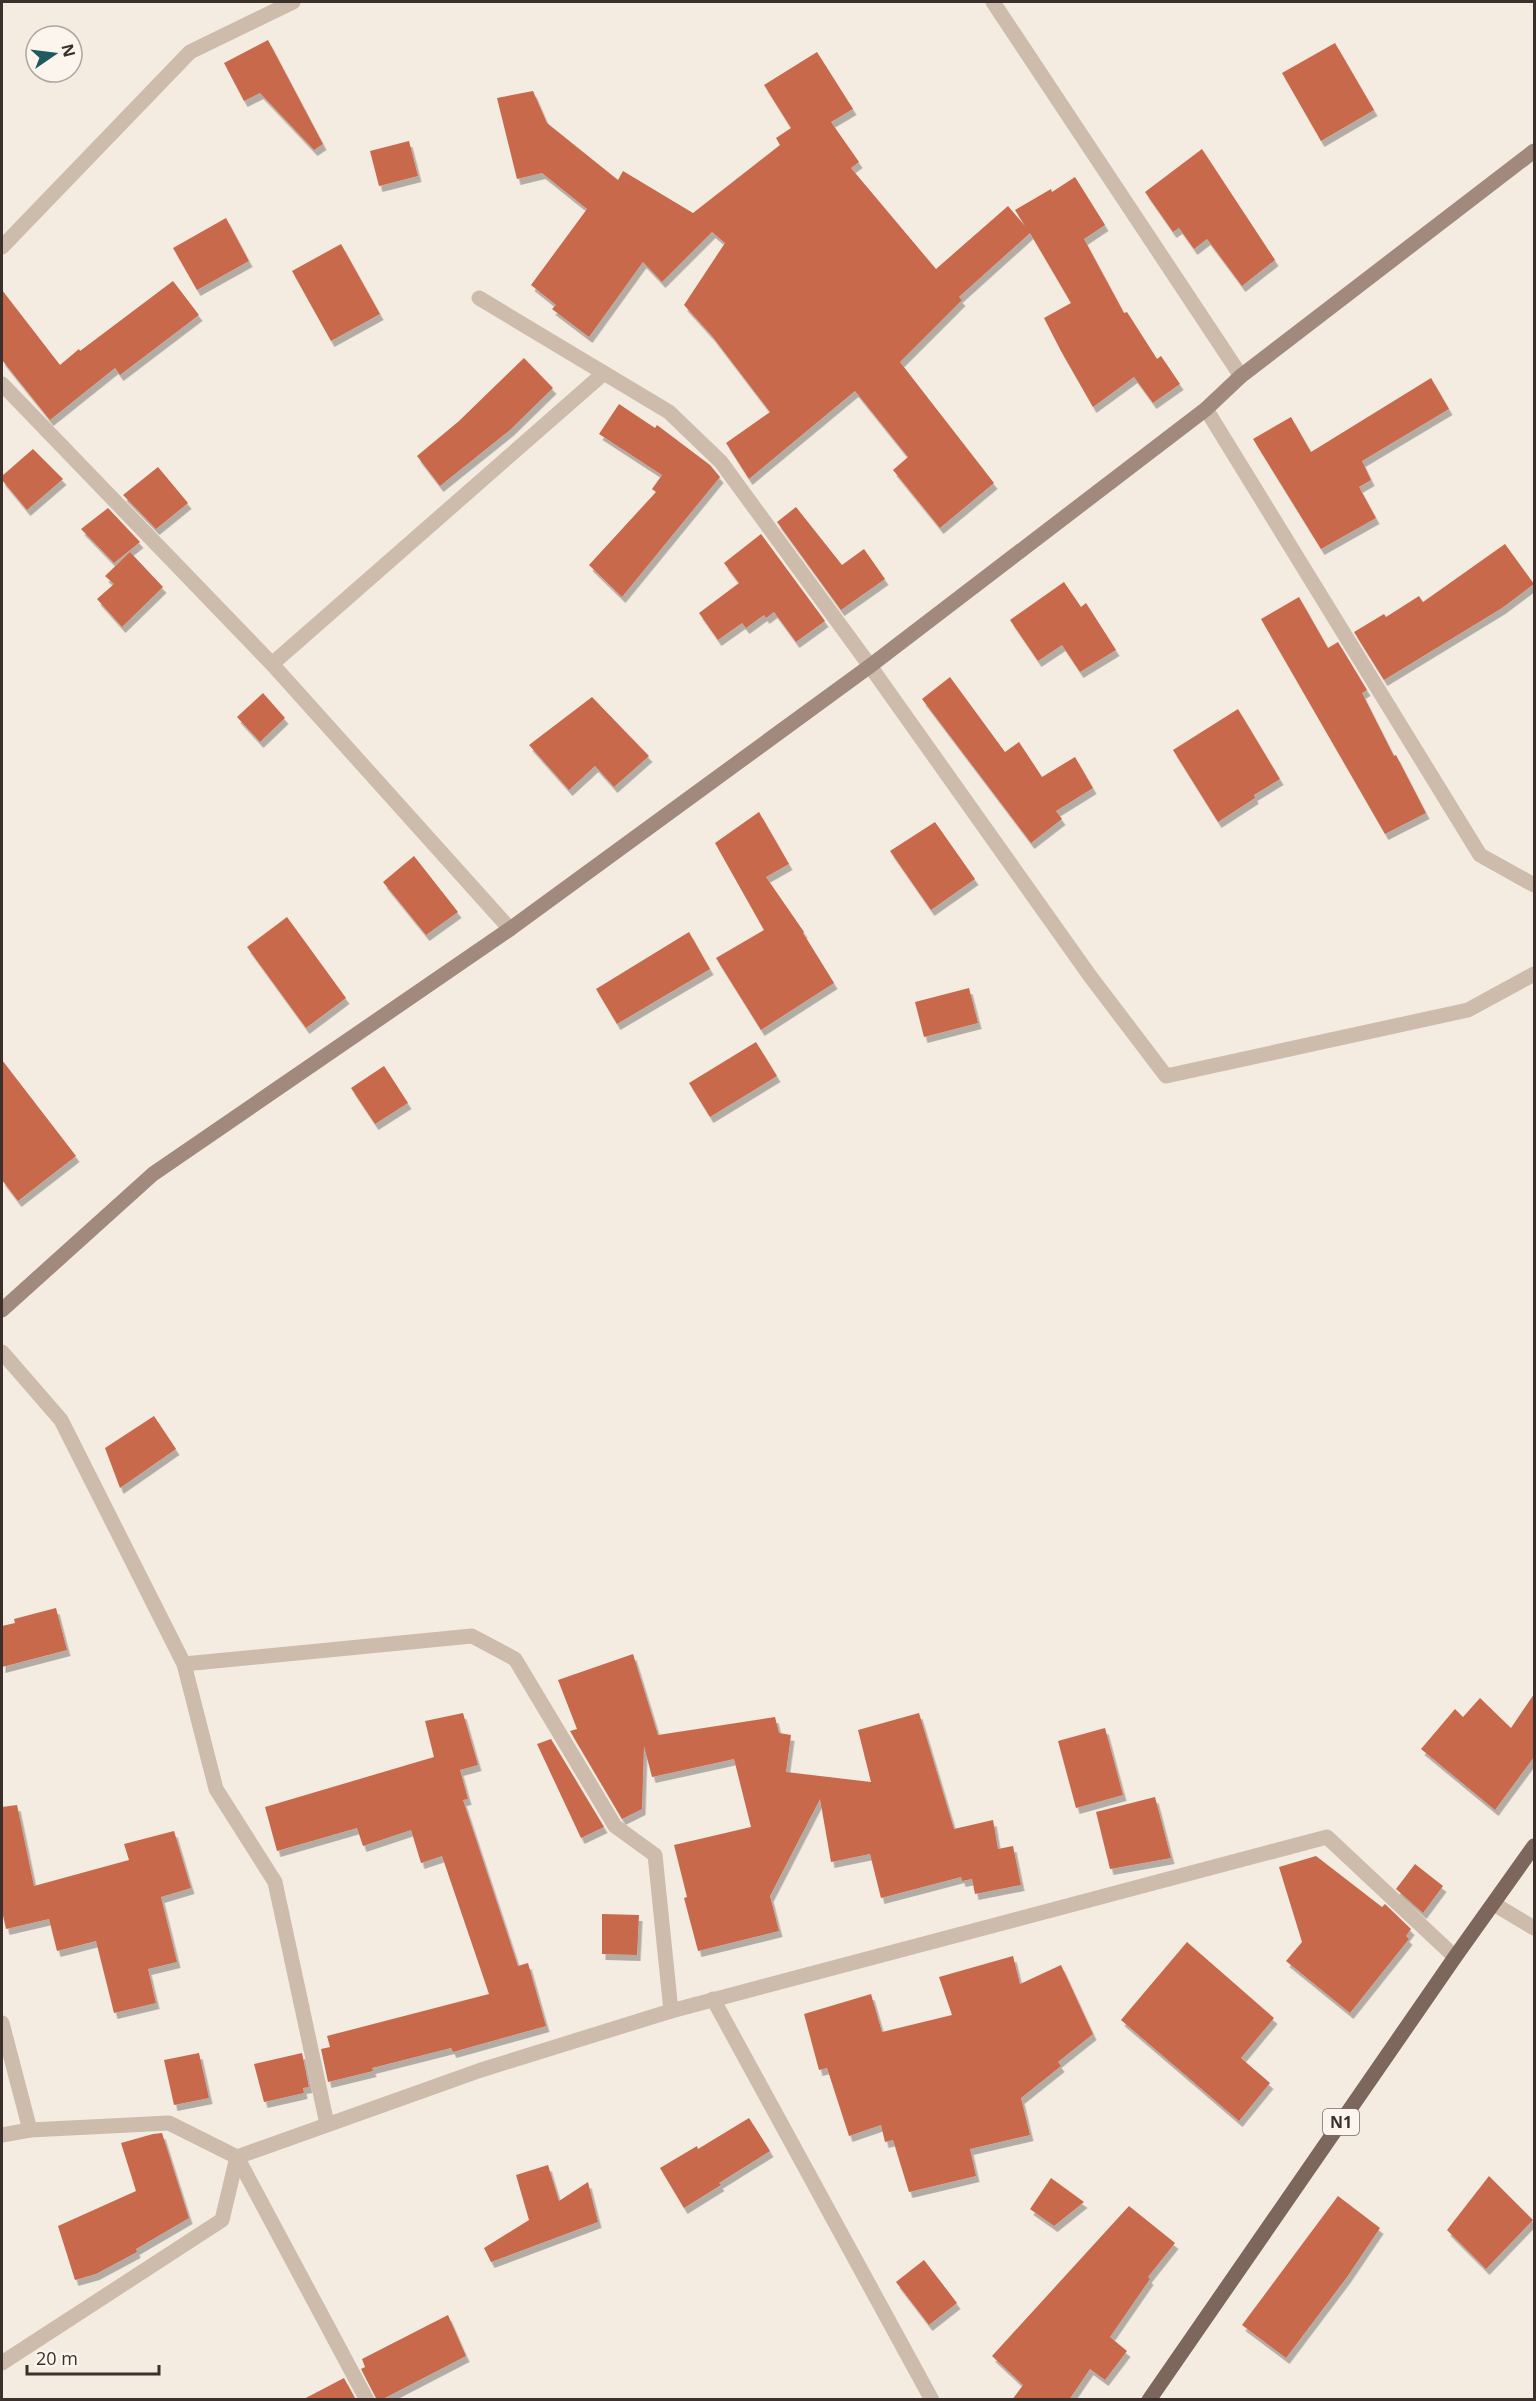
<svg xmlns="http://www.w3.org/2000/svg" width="1536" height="2401" viewBox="0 0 1536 2401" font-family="'Open Sans',sans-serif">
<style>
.building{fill:#c8694b;filter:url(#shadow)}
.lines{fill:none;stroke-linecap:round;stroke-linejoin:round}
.street{stroke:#cdbbac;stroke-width:15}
.secondary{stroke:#a18a7d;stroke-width:15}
.primary{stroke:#7d675c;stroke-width:15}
.labels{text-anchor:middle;stroke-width:5;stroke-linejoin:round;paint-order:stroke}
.shield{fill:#fbf5ee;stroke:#756b66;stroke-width:1.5}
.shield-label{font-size:16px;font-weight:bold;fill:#3b302b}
</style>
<defs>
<filter id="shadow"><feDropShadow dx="3.5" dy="6" stdDeviation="0" flood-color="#0004"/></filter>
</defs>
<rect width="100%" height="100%" fill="#f4ebe1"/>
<!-- building -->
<g class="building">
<path d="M 268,40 L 323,144 L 314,150 L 260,93 L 244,101 L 224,63 Z"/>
<path d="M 1335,43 L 1374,110 L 1321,141 L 1282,73 Z"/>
<path d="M 817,52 L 853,109 L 831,122 L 859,162 L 851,168 L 936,269 L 1008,206 L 1025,226 L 1015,210 L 1051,189 L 1052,192 L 1075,177 L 1105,225 L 1084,239 L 1124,313 L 1127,312 L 1157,359 L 1161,356 L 1180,384 L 1153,403 L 1134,377 L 1093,407 L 1061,351 L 1044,318 L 1071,303 L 1030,233 L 959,297 L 962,300 L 900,362 L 994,483 L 940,528 L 893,470 L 908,457 L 855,391 L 749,479 L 726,443 L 770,412 L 712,336 L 684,305 L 725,243 L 712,232 L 662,282 L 643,262 L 589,337 L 552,309 L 556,305 L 531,285 L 587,209 L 542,173 L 517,179 L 497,98 L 533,91 L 547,123 L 618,180 L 623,171 L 693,213 L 780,145 L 776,138 L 791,128 L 764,85 Z"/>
<path d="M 409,141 L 418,176 L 379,186 L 370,151 Z"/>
<path d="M 1202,149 L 1275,260 L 1242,286 L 1207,239 L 1194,249 L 1179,228 L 1173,232 L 1145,192 Z"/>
<path d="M 226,218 L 249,261 L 197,290 L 173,248 Z"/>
<path d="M 341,244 L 380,314 L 331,341 L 292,271 Z"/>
<path d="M 173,281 L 199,315 L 120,375 L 115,368 L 50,420 L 2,360 L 2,290 L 60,365 L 79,349 L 80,351 Z"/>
<path d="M 524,358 L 553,388 L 510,430 L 440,486 L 417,456 L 459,421 Z"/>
<path d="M 1431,378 L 1449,409 L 1362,461 L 1371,480 L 1359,487 L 1376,518 L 1321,549 L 1253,439 L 1291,417 L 1311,452 Z"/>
<path d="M 619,404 L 655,428 L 657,425 L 710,465 L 720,477 L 622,597 L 589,565 L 656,492 L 652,489 L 662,475 L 599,434 Z"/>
<path d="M 33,449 L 63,479 L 27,510 L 2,480 L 2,476 Z"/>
<path d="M 158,467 L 188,503 L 156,529 L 123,495 Z"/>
<path d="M 796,507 L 842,565 L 864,549 L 885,579 L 841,610 L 777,522 Z"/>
<path d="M 108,508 L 140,542 L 114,563 L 81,529 Z"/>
<path d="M 761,534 L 825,621 L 796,642 L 774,612 L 766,618 L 764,615 L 746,628 L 742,623 L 718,640 L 699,613 L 739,583 L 724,563 Z"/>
<path d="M 1505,544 L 1534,584 L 1502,608 L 1384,680 L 1354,632 L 1384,614 L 1386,617 L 1419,596 L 1423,602 Z"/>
<path d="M 130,552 L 163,587 L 122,627 L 97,599 L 114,584 L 105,576 Z"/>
<path d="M 1064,582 L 1081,607 L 1086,603 L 1116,650 L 1080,672 L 1062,645 L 1038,661 L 1010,620 Z"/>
<path d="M 1299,597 L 1328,648 L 1338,642 L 1367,690 L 1362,693 L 1394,756 L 1396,755 L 1426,813 L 1385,834 L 1261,619 Z"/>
<path d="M 950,677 L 1005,752 L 1019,742 L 1042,777 L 1075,757 L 1093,788 L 1056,811 L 1062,819 L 1031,843 L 922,699 Z"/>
<path d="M 263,693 L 285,718 L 260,742 L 237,717 Z"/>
<path d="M 592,697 L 649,756 L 614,787 L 595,766 L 569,790 L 529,745 Z"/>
<path d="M 1238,709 L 1280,779 L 1254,795 L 1255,798 L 1218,822 L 1173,750 Z"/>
<path d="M 759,812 L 789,864 L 766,877 L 804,932 L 803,933 L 834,983 L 761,1030 L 716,958 L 764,930 L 715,843 Z"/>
<path d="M 935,822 L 975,879 L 931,910 L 890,851 Z"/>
<path d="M 414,856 L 458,912 L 426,935 L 383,882 Z"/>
<path d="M 287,917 L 346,998 L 306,1028 L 247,947 Z"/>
<path d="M 689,932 L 710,969 L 617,1024 L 596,989 Z"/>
<path d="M 969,988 L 978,1023 L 924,1037 L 915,1002 Z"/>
<path d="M 756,1042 L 777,1076 L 710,1117 L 689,1083 Z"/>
<path d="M 2,1060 L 76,1156 L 18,1201 L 2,1180 Z"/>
<path d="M 384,1066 L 408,1103 L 375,1124 L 351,1088 Z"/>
<path d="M 154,1416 L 176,1449 L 120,1488 L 105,1448 Z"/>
<path d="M 56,1608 L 67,1650 L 2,1667 L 2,1626 L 15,1623 L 14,1619 Z"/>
<path d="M 633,1654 L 658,1735 L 775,1717 L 779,1733 L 791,1735 L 786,1772 L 871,1782 L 858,1730 L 919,1713 L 954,1829 L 993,1820 L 998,1849 L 1013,1846 L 1021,1885 L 975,1894 L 972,1879 L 962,1881 L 961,1877 L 881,1898 L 870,1854 L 831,1862 L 820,1799 L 770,1896 L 779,1931 L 698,1951 L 684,1898 L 687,1897 L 674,1845 L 751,1827 L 734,1759 L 652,1777 L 644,1746 L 642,1809 L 622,1819 L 570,1731 L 577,1729 L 558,1680 Z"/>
<path d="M 1534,1694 L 1534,1757 L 1495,1810 L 1421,1749 L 1455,1709 L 1463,1717 L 1480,1698 L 1511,1728 Z"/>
<path d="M 463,1713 L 478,1765 L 460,1770 L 468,1799 L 463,1800 L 518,1966 L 528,1963 L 546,2026 L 453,2052 L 451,2048 L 372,2068 L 373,2071 L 328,2082 L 321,2049 L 330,2047 L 327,2036 L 489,1994 L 442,1856 L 421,1863 L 411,1830 L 363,1846 L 357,1828 L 277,1851 L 265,1807 L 434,1757 L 425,1721 Z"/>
<path d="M 1105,1728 L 1123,1795 L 1076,1808 L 1058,1741 Z"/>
<path d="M 551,1739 L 604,1827 L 581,1838 L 537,1744 Z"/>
<path d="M 1155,1797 L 1171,1858 L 1110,1869 L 1096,1812 Z"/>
<path d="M 17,1805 L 34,1886 L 129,1860 L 124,1844 L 174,1831 L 191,1888 L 161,1897 L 177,1962 L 148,1969 L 156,2003 L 114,2013 L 96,1941 L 57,1951 L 49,1919 L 6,1929 L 2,1911 L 2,1807 Z"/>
<path d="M 1316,1856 L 1382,1907 L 1385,1904 L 1411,1929 L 1406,1936 L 1409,1939 L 1350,2013 L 1286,1961 L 1302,1942 L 1279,1867 Z"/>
<path d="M 1415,1864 L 1443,1886 L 1423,1913 L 1396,1889 Z"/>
<path d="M 602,1914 L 639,1915 L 637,1955 L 602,1954 Z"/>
<path d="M 1187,1942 L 1274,2018 L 1241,2058 L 1270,2083 L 1239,2121 L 1121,2020 Z"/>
<path d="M 1013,1956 L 1020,1984 L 1061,1965 L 1093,2034 L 1058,2062 L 1061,2066 L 1021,2098 L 1030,2135 L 970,2149 L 976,2176 L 909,2192 L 893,2140 L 885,2142 L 881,2125 L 849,2136 L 827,2068 L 819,2070 L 804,2014 L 871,1994 L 882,2032 L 952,2015 L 939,1977 Z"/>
<path d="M 199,2053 L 209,2098 L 174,2105 L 164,2060 Z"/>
<path d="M 302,2053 L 309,2087 L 303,2088 L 304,2093 L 264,2102 L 254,2064 Z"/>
<path d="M 749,2118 L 770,2151 L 719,2183 L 721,2185 L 684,2208 L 660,2168 L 697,2146 L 698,2149 Z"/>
<path d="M 162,2133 L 189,2218 L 136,2249 L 137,2252 L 96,2274 L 75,2280 L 58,2226 L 136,2191 L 121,2143 L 153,2134 Z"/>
<path d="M 548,2165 L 559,2201 L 588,2182 L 598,2222 L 491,2262 L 484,2248 L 529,2220 L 516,2175 Z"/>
<path d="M 1489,2176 L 1533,2220 L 1486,2269 L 1447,2230 Z"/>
<path d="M 1051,2178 L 1084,2202 L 1054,2226 L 1030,2209 Z"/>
<path d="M 1338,2196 L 1380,2228 L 1347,2277 L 1286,2358 L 1242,2325 Z"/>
<path d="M 1129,2206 L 1175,2243 L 1148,2277 L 1150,2279 L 1110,2337 L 1127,2351 L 1105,2380 L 1090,2369 L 1069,2400 L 1012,2400 L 1023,2385 L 992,2356 Z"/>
<path d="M 924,2260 L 957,2303 L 929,2325 L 896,2282 Z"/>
<path d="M 448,2315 L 466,2356 L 381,2400 L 377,2400 L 361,2369 L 365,2367 L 362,2359 Z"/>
<path d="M 344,2378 L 356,2400 L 302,2400 Z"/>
</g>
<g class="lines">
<!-- street -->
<g class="street">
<path d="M 993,2 L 1241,376"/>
<path d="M 2,247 L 190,52 L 293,2"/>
<path d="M 479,298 L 669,412 L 721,462 L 870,666 L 1090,976 L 1166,1076 L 1468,1010 L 1534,974"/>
<path d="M 2,384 L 272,664 L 510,929"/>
<path d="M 1206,409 L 1480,855 L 1534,885"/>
<path d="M 272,664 L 604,373"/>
<path d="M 2,1352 L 61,1420 L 184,1664 L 216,1789 L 275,1882 L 327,2124"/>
<path d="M 184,1664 L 472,1636 L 515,1659 L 615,1826 L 655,1855 L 671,2011"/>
<path d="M 1494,1904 L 1534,1928"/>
<path d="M 713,1999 L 932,2400"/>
<path d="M 2,2023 L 30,2130"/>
<path d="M 2,2135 L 30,2130 L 169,2123 L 237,2157 L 481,2070 L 671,2011 L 1327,1837 L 1455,1957"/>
<path d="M 237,2157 L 367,2400"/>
<path d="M 2,2363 L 222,2220 L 237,2157"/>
</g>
<!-- secondary -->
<path class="secondary" d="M 2,1310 L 153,1174 L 510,929 L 870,666 L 1206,409 L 1241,376 L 1534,151"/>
<!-- primary -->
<path class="primary" d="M 1149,2400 L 1455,1957 L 1534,1846"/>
</g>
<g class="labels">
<!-- shield labels -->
<rect class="shield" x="1323" y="2109" width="36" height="26" rx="4.5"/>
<g class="shield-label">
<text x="1341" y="2128">N1</text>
</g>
</g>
<!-- border -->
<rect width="1536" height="2401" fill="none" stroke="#3b302b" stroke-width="6"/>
<!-- north arrow -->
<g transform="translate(54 54) rotate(76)"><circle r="28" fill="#fbf5ee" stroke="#aea6a0" stroke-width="1.5"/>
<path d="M0-4.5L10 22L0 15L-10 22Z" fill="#1f5a5e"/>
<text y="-9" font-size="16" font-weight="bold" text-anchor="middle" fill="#3b302b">N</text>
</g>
<!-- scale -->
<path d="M27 2365v9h132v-9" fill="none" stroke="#3b302b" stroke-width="3"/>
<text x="36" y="2365" font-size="18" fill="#3b302b" stroke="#fbf5ee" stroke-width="4.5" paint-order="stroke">20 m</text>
</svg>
